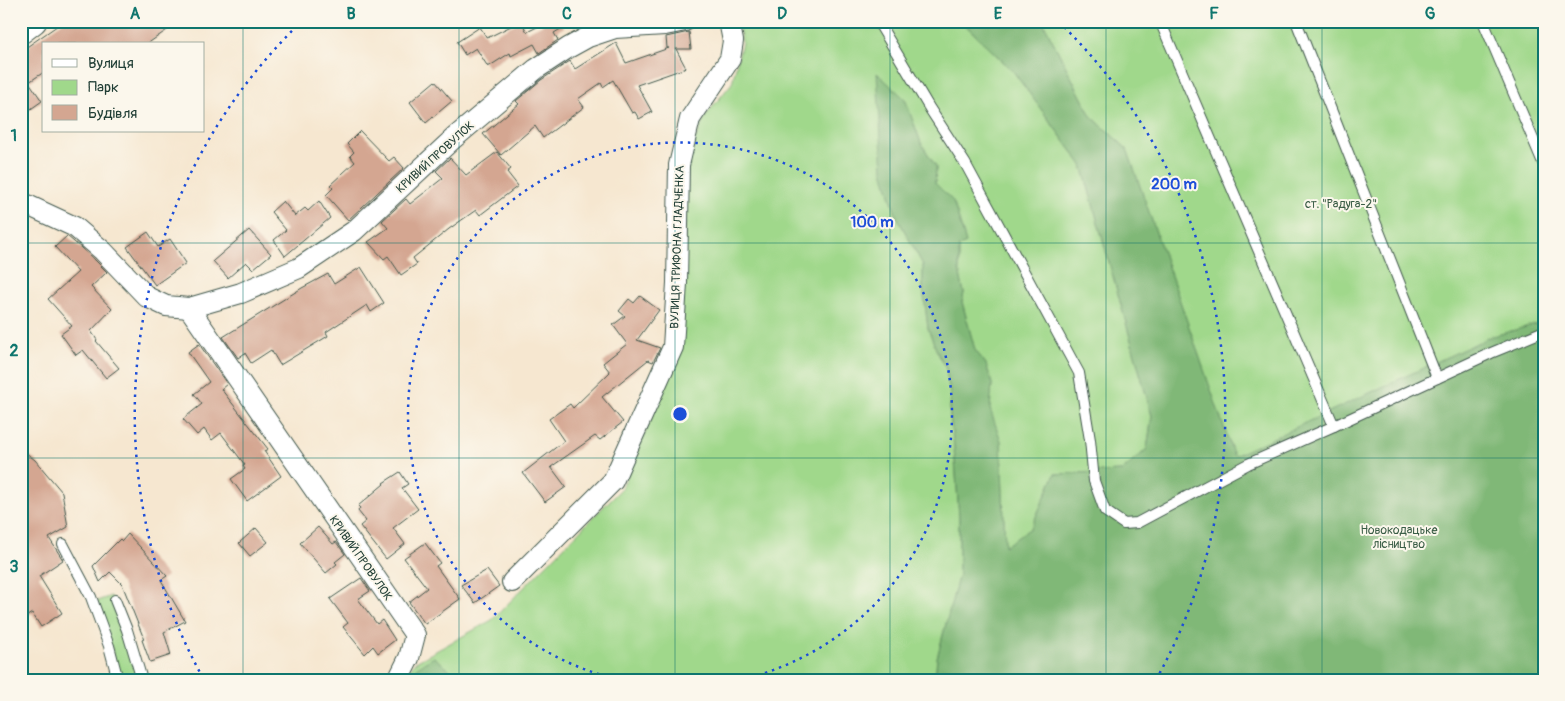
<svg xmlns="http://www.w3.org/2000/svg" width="1565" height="701" viewBox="0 0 1565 701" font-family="Pangolin,sans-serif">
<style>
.green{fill:#a0d88b;stroke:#608a60}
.forest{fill:#80b877;stroke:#507a56}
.building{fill:#d4a691}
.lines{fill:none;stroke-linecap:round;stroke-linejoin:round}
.service-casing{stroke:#3f564b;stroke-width:12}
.minor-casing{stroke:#3f564b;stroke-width:22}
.tertiary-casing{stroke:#3f564b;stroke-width:27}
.service{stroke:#fff;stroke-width:10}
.minor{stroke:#fff;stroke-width:20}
.tertiary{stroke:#fff;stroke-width:25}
.grid{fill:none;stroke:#0f766e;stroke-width:1;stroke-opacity:0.55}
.ring{fill:none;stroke:#1d4ed8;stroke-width:2.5;stroke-dasharray:2.5 5}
.labels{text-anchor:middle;stroke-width:4;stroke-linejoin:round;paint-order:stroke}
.street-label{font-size:12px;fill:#1f3d34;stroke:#fbf7ec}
.park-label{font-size:12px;fill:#395c45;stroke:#fbf7ec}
.centre{fill:#1d4ed8;stroke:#fbf7ec;stroke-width:2.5}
.ring-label{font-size:15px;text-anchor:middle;font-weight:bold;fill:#1d4ed8;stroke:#fbf7ec;stroke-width:4;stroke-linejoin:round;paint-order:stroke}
.neatline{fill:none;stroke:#0f766e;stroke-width:2}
.grid-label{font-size:16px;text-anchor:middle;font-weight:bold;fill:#0f766e}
</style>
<rect width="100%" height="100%" fill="#fbf7ec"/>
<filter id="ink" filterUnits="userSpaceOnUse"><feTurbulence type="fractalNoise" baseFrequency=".02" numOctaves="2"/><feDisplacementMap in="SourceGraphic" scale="10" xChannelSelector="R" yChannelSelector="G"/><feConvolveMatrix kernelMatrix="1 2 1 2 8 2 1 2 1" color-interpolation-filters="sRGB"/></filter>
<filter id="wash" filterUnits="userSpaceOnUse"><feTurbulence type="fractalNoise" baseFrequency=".0096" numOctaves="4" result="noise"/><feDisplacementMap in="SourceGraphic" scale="20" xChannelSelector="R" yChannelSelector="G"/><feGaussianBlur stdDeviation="1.12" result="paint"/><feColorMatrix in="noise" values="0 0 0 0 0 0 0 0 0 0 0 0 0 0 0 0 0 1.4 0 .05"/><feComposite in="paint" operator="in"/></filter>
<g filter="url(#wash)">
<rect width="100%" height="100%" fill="#f6e7d0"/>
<!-- green -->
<g class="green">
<path d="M 737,21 L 961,21 L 1013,71 L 1082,165 L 1152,416 L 1147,449 L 1122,471 L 1055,474 L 1031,528 L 1005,547 L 1001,441 L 989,409 L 992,384 L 986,364 L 975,350 L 962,302 L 964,293 L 959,270 L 959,246 L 966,243 L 953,201 L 935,183 L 936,167 L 921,143 L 905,99 L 896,215 L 923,265 L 923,288 L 928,328 L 936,349 L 946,369 L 950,393 L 950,416 L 954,446 L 959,516 L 959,574 L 937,658 L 935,680 L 404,680 L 414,663 L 492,620 L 622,488 L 680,350 L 688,156 L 706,115 L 732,83 L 742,42 Z"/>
<path d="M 1048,21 L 1544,21 L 1544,322 L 1490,337 L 1234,457 L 1127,149 L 1091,116 L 1044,24 Z"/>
<path d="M 111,596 L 125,632 L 139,680 L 121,680 L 97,601 Z"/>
</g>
<!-- forest -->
<g class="forest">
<path d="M 961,21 L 1048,21 L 1044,24 L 1091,116 L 1127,149 L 1234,456 L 1490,337 L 1544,322 L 1544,680 L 935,680 L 937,658 L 959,574 L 959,516 L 954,446 L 950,416 L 950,393 L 946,369 L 936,349 L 928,328 L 923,288 L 923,265 L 896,215 L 883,171 L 877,73 L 905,99 L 921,143 L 936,167 L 935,183 L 953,201 L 966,243 L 959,246 L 959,270 L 964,293 L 962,302 L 975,350 L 986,364 L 992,384 L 990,409 L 1001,441 L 1005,546 L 1031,528 L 1055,474 L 1122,471 L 1147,449 L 1152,416 L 1082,165 L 1013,71 Z"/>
<path d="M 434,657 L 457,676 L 456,680 L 412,680 L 417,667 Z"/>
</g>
<g id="blocks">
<!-- building -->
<g class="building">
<path d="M 64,21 L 180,21 L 147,44 L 44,44 L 44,72 L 29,82 L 42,101 L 21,116 L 21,51 Z"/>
<path d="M 521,21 L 527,32 L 549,21 L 561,21 L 564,27 L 554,33 L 558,40 L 539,53 L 534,44 L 511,56 L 510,53 L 488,67 L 476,48 L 465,55 L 457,42 L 480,27 L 487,38 Z"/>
<path d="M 689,32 L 691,49 L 676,49 L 686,68 L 637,85 L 652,112 L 639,119 L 635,112 L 632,113 L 613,80 L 603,87 L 601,83 L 578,99 L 584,107 L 543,138 L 535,126 L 501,155 L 483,134 L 519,104 L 516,101 L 541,80 L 570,61 L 575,69 L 616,43 L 626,63 L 669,48 L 667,48 L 666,37 Z"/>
<path d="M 435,81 L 452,101 L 426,123 L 410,102 Z"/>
<path d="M 360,131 L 389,161 L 394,157 L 404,168 L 348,220 L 326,195 L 333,188 L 330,185 L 355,162 L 350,156 L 354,152 L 347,144 Z"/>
<path d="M 497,152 L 511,169 L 507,172 L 518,186 L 480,215 L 476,210 L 449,229 L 413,258 L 417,264 L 401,275 L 388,256 L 384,259 L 368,242 L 388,228 L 382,221 L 406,199 L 410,204 L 443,178 L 436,171 L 450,158 L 466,175 Z"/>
<path d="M 283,201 L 295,216 L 305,208 L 308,211 L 319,201 L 330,218 L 285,256 L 274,240 L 286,230 L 271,212 Z"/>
<path d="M 249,230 L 271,254 L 253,269 L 246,262 L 228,278 L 213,261 Z"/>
<path d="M 148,232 L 158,247 L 170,239 L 186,263 L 155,285 L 127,247 Z"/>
<path d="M 67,236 L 95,260 L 107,272 L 91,287 L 112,309 L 91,331 L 97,340 L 96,341 L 119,368 L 106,378 L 83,350 L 76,355 L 61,334 L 72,326 L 48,299 L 78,272 L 55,247 Z"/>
<path d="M 361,267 L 384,303 L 371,312 L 367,305 L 326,332 L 328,336 L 280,365 L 271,350 L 251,363 L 245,353 L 238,358 L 223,337 L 302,288 L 328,274 L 334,284 Z"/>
<path d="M 640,296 L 659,310 L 637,340 L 660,348 L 653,362 L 648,360 L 602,397 L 623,422 L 600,440 L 595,436 L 551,467 L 566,487 L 545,502 L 523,473 L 564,441 L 549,419 L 570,404 L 573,408 L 610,372 L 603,363 L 627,344 L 613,325 L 625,316 L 619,311 L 629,299 L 634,303 Z"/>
<path d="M 199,344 L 227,384 L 221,389 L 268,449 L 264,451 L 281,476 L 247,501 L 231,479 L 245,469 L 243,466 L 245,465 L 221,433 L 212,440 L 204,429 L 197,435 L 183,419 L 202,404 L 194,394 L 209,382 L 188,352 Z"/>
<path d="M 21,449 L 35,460 L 62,492 L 68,527 L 49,538 L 63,560 L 39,576 L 62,613 L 41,627 L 32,613 L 21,620 Z"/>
<path d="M 400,472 L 408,484 L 402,488 L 418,509 L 393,528 L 405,544 L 386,559 L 360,526 L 366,521 L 358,511 L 360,508 L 358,506 L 384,484 L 383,483 Z"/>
<path d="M 318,527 L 333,544 L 336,542 L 345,554 L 335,562 L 337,564 L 326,573 L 300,543 Z"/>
<path d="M 256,528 L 268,542 L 250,556 L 239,543 Z"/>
<path d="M 128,534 L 167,576 L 161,580 L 185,621 L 164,632 L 171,655 L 150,662 L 142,640 L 144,639 L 122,584 L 110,572 L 100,582 L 93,566 L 120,539 L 122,541 Z"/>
<path d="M 425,543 L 440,563 L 436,566 L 460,599 L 425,624 L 409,602 L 427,588 L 404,558 Z"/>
<path d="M 487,570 L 499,586 L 475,603 L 461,585 Z"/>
<path d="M 361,578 L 370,591 L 358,599 L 377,624 L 382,620 L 395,640 L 378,653 L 373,646 L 365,654 L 343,627 L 348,623 L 330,599 Z"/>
</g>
</g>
</g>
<g filter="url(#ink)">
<use href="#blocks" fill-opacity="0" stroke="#3f564b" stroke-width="1"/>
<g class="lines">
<defs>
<g id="service">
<path d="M 871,21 L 880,25 L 930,109 L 965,163 L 1079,373 L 1090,440 L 1094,481 L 1105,511 L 1124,524 L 1137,523 L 1248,464 L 1334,426 L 1491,353 L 1544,331"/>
<path d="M 1160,21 L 1334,426"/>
<path d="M 1296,21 L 1437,378"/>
<path d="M 1483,21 L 1544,165"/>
<path d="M 63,544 L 91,597 L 109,646 L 118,680"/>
<path d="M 115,600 L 127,630 L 142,680"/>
</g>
<g id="minor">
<path d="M 21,202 L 75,227 L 103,251 L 147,297 L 166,306 L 189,308 L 241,293 L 299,268 L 354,231 L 454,138 L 536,69 L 568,48 L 588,37 L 615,28 L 665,25 L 685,21"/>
<path d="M 189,308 L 415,635 L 409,658 L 398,680"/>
<path d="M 512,582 L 613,481 L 673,347 L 677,283 L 679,165 L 690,119 L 730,59 L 733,41 L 729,21"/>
</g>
<path id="tertiary" d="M 21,31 L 34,21"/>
</defs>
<!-- service casing -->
<use href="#service" class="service-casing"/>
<!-- minor casing -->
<use href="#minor" class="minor-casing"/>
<!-- tertiary casing -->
<use href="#tertiary" class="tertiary-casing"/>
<!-- service -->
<use href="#service" class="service"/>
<!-- minor -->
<use href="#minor" class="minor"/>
<!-- tertiary -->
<use href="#tertiary" class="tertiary"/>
</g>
</g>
<!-- grid -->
<path class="grid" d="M 243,21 L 243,680M 459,21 L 459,680M 675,21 L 675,680M 890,21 L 890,680M 1106,21 L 1106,680M 1322,21 L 1322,680M 21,243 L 1544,243M 21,458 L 1544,458"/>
<!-- distance rings -->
<g class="ring">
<path d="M621 680A272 272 0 1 1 739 680"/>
<path d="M203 678A545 545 0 0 1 301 22M1059 22A545 545 0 0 1 1157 678"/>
</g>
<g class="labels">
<!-- street labels -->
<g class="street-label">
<text transform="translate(435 157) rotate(-42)" y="4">КРИВИЙ ПРОВУЛОК</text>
<text transform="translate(677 247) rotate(-88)" y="4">ВУЛИЦЯ ТРИФОНА ГЛАДЧЕНКА</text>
<text transform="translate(361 558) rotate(55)" y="4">КРИВИЙ ПРОВУЛОК</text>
</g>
<!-- park labels -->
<g class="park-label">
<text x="1341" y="208">ст. "Радуга-2"</text>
<text x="1399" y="534">Новокодацьке<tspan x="1399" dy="14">лісництво</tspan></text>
</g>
</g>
<circle cx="680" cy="414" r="8" class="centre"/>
<g class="ring-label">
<text x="1174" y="189">200 m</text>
<text x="872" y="227">100 m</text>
</g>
<!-- margin -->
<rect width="1565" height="701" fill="none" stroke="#fbf7ec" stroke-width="55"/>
<!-- legend -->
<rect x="42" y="42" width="162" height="90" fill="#fbf7ec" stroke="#a3ada2"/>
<rect x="52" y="59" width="25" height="8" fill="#ffffff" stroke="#a3ada2"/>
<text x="88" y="68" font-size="15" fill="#1f3d34">Вулиця</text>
<rect x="52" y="80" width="25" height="15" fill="#a0d88b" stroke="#a3ada2"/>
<text x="88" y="92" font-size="15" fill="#1f3d34">Парк</text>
<rect x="52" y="105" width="25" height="15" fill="#d4a691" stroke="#a3ada2"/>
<text x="88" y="118" font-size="15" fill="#1f3d34">Будівля</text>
<rect x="28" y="28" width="1510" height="646" class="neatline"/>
<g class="grid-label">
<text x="135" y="19">A</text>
<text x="351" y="19">B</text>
<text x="567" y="19">C</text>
<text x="782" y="19">D</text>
<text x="998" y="19">E</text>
<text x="1214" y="19">F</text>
<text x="1430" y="19">G</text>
<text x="14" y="141">1</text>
<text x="14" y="356">2</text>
<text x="14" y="572">3</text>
</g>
</svg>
